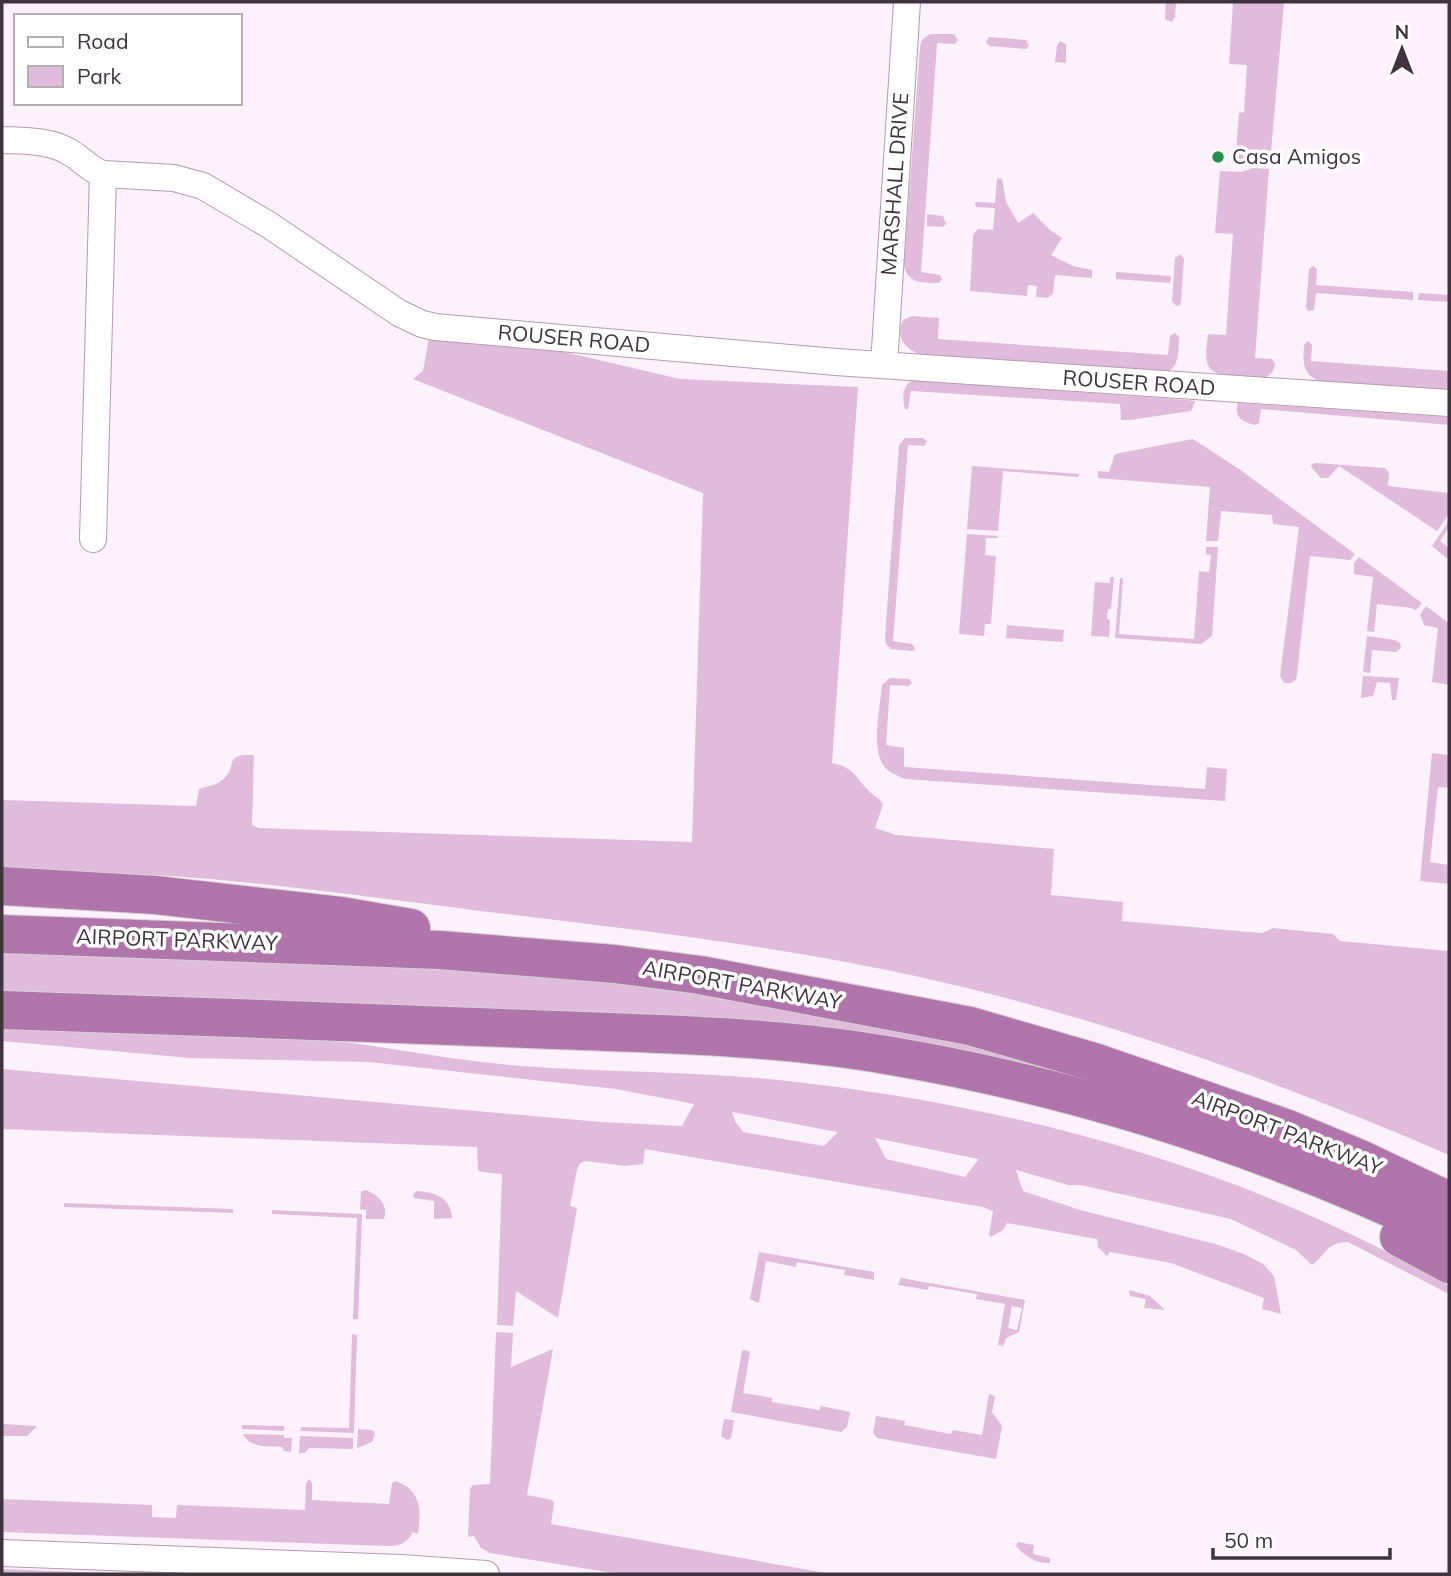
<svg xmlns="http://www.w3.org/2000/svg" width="1451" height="1576" viewBox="0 0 1451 1576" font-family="Mulish,sans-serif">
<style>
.green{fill:#e0bbdb;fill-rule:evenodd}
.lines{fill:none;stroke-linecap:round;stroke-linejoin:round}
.minor-casing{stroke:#b49ab0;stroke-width:28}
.highway-casing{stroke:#d5d2d4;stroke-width:40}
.minor{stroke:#fff;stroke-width:26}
.highway{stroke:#b075aa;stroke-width:38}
.poi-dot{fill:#239149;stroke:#fff;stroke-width:2.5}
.labels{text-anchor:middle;stroke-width:7;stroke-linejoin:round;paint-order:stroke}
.poi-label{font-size:21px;fill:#3f343d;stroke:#fff;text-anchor:start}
.street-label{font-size:21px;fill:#3f343d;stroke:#fff}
</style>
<rect width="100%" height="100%" fill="#fdf1fb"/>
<!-- green -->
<g class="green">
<path d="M 1166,2 L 1176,2 L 1175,17 L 1172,22 L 1165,19 Z"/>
<path d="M 1233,2 L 1284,2 L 1270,163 L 1250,162 L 1235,166 L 1239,113 L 1244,112 L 1247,65 L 1229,64 Z"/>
<path d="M 930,34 L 954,34 L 958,40 L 955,44 L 937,43 L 921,272 L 940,275 L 942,279 L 939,283 C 924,283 908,284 904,266 L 920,46 L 922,40 Z"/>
<path d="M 989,37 L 1026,40 L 1029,46 L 1026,49 L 989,46 L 986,42 Z"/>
<path d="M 1060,41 L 1066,44 L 1066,63 L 1055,62 L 1057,46 Z"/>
<path d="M 1253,168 L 1269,169 L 1255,358 L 1272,359 L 1275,364 C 1274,370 1272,374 1266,377 C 1256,382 1215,378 1209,367 C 1204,358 1207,345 1208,334 L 1226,335 L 1233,234 L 1215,233 L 1220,171 L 1242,172 Z"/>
<path d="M 997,178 L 1002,179 L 1006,202 L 1018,223 L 1033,213 L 1050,230 L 1062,238 L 1051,255 L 1073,266 L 1092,270 L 1092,278 L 1055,275 L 1053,293 L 1048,298 L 1036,297 L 1037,286 L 1028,285 L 1027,296 L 970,291 L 973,235 L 978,229 L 993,230 L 995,208 L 976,207 L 975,204 L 976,202 L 995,203 Z"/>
<path d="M 927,214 L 943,216 L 946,224 L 943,227 L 927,226 Z"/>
<path d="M 1180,254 L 1184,259 L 1181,301 L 1180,305 L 1176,306 L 1172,301 L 1175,258 Z"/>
<path d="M 1313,266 L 1317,269 L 1316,285 L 1413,292 L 1413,300 L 1316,293 L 1314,310 L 1308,311 L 1306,307 L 1309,269 Z"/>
<path d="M 1116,272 L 1171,276 L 1170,283 L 1116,279 Z"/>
<path d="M 1419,293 L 1449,295 L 1449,302 L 1418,300 Z"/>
<path d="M 912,316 L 939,318 L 938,339 L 1168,355 L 1170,336 L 1175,333 L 1179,337 C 1178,349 1180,364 1169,371 L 918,354 C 903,346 896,337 903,320 Z"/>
<path d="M 429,338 L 560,351 L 680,379 L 858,387 L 832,763 C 856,768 855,778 871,793 C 876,797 880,799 883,804 L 875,828 L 896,835 L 1054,849 L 1051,895 L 1123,902 L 1122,921 L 1262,933 L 1273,928 L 1333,934 L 1340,941 L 1449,951 L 1449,1155 C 1291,1087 1130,1028 963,987 C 815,951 665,933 514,915 C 413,903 312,888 210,879 C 141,873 71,872 2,868 L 2,800 L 196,806 L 199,789 C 206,786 215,786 221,781 C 241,766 220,754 254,755 L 252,825 L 259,828 L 692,842 L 703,493 L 413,379 L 423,371 Z"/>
<path d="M 1308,341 L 1312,345 L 1311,361 L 1449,371 L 1449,390 L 1319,381 C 1302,374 1303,361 1304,345 Z"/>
<path d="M 914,380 L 1188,400 L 1195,401 L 1191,411 L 1130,420 L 1121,420 L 1120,404 L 911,391 L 908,409 L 905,409 C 902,399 902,384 914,380 Z"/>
<path d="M 1238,403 L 1449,417 L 1449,425 L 1261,409 L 1259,423 L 1256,425 C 1243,423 1233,417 1238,403 Z"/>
<path d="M 905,438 L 923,438 L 927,441 L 924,446 L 908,445 L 893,641 L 912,644 L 915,649 L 912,651 L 891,649 L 886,644 L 885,637 L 899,445 Z"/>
<path d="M 1193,439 L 1239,469 L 1355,554 L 1350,560 L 1310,556 L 1297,674 L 1296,680 L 1291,683 L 1284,683 L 1280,676 L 1299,527 L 1273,524 L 1272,515 L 1221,511 L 1218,541 L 1206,541 L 1210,487 L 1098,478 L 1098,471 L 1109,472 L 1115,454 Z"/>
<path d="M 1316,463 L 1385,468 L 1389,473 L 1388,486 L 1449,493 L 1449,514 L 1437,531 L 1339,466 L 1328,478 L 1321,478 L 1311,467 L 1312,464 Z"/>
<path d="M 972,466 L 1079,474 L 1078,477 L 1003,471 L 998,531 L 967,529 Z"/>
<path d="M 1449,521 L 1449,527 L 1440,541 L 1449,548 L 1449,560 L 1432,546 Z"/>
<path d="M 967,534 L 998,536 L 997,538 L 986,538 L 985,555 L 996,556 L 991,624 L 985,624 L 984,636 L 959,634 Z"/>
<path d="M 1206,547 L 1218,547 L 1212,636 L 1201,644 L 1115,638 L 1120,578 L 1123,578 L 1119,634 L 1194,639 L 1199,571 L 1209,572 L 1211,555 L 1206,554 Z"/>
<path d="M 1359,557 L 1422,603 L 1416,610 L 1411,608 L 1377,604 L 1374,632 L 1367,631 L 1373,577 L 1354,574 L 1354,563 Z"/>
<path d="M 1110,577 L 1114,577 L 1111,609 L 1108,609 L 1107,619 L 1110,620 L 1109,637 L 1091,636 L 1095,582 L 1110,583 Z"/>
<path d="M 1426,606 L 1449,623 L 1449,685 L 1432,682 L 1438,628 L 1424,625 L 1420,615 Z"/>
<path d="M 1007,625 L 1064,630 L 1063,642 L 1006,638 Z"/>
<path d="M 1367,636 L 1395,640 L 1400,643 L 1401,648 L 1396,652 L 1372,650 L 1370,673 L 1363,672 Z"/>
<path d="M 1363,676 L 1399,678 L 1396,700 L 1392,700 L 1390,683 L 1377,682 L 1373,696 L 1361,698 Z"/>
<path d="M 890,678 L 909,679 L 912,683 L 908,686 L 890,685 L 886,745 L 904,748 L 904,767 L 1205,789 L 1207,767 L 1227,769 L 1225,801 L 905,779 C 896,775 887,772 882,763 C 872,746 880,706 882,685 Z"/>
<path d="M 1432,753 L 1449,755 L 1449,788 L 1438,787 L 1430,862 L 1449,865 L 1449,884 L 1420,881 Z"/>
<path d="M 2,948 L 416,963 L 648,983 L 923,1032 L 1073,1074 L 1073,1078 L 2,995 Z"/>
<path d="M 2,1024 C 64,1026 126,1029 188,1031 C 221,1033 253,1032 285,1035 C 365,1042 443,1060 522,1066 C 617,1073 711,1071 805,1083 C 1028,1109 1254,1172 1449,1286 L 1449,1294 L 1348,1242 C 1325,1243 1327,1254 1312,1265 L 1296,1250 L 1231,1219 L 1081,1185 L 1068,1185 L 1016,1170 L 1023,1191 L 1080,1210 L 1219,1245 L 1246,1255 L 1263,1264 L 1274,1276 L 1281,1314 L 1262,1309 L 1264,1298 L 1171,1263 L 1110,1252 L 1107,1256 L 1098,1247 L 1097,1239 L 1007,1223 L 1003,1230 L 991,1237 L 989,1235 L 993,1211 L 983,1207 L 645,1149 L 643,1164 L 624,1166 L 586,1161 L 580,1163 L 577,1169 L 570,1206 L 577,1208 L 558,1318 L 516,1291 L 513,1326 L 497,1325 L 502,1174 L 482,1172 L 478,1170 L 477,1147 L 2,1129 L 2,1069 L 601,1122 L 682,1126 L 694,1104 L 616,1089 L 369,1062 L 190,1058 L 2,1041 ZM 732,1112 L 837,1132 L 837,1133 L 824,1146 L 743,1132 L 735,1121 ZM 875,1138 L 978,1159 L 978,1160 L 965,1177 L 886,1159 Z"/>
<path d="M 365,1190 C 378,1194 389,1205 384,1219 L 366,1219 L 366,1210 L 360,1209 L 361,1192 Z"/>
<path d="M 417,1191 C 435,1192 451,1198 452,1218 L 434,1219 L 434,1201 L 414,1198 L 413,1194 Z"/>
<path d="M 64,1203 L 233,1209 L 233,1213 L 64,1207 Z"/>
<path d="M 272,1210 L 362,1214 L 358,1319 L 353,1319 L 357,1218 L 272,1214 Z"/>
<path d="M 759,1252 L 874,1272 L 874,1280 L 844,1275 L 845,1270 L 797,1262 L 796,1267 L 766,1261 L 759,1303 L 750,1299 Z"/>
<path d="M 901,1278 L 1025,1300 L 1019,1332 L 1006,1338 L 1003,1346 L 998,1345 L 1005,1304 L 976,1299 L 977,1294 L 929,1286 L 928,1290 L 898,1285 ZM 1012,1306 L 1022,1308 L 1017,1330 L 1008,1328 Z"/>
<path d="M 1129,1290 L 1150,1296 L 1165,1310 L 1144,1308 L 1146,1299 L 1130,1296 Z"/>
<path d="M 496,1332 L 513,1333 L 511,1367 L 553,1349 L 527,1495 L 552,1500 L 554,1503 L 551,1524 L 831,1574 L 619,1574 L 490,1553 L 481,1548 L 474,1536 L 468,1537 L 470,1489 L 473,1485 L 490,1484 Z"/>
<path d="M 352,1334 L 357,1335 L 354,1433 L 300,1431 L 301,1427 L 349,1428 Z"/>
<path d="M 744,1350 L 750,1352 L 743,1393 L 772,1398 L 772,1402 L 819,1410 L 821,1406 L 850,1412 L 847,1427 L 841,1432 L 731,1412 L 742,1351 Z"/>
<path d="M 989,1394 L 995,1396 L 992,1412 L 1002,1426 L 996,1459 L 877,1438 L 873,1433 L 876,1416 L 905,1421 L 904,1425 L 951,1434 L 953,1430 L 982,1435 Z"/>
<path d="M 724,1419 L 734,1420 L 731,1438 L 727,1440 L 721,1436 Z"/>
<path d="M 2,1424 L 37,1426 L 27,1436 L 2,1436 Z"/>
<path d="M 242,1425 L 284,1426 L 284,1431 L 242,1429 Z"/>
<path d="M 358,1429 L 372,1430 L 375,1434 L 372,1442 L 357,1448 Z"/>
<path d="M 243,1434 L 284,1435 L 284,1438 L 292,1438 L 291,1452 L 284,1451 L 282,1447 C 267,1446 251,1449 243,1434 Z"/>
<path d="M 300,1436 L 353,1438 L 353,1449 L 309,1448 L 305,1453 L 299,1453 Z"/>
<path d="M 309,1479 L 312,1483 L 312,1500 L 389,1504 L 392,1483 L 395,1481 C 422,1490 421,1510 418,1534 L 413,1532 C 406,1544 399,1546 386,1546 L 2,1532 L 2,1499 L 152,1505 L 152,1517 L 176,1518 L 177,1505 L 305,1510 L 306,1483 Z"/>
<path d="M 1018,1542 L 1034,1545 L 1033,1554 L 1050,1558 L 1050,1563 C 1036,1564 1025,1556 1016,1546 Z"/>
<path d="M 2,1569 L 137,1574 L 2,1574 Z"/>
</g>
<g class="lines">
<defs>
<g id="minor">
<path d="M 2,140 C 25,141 51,140 71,153 C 83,160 90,170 103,174"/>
<path d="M 884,365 L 907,2"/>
<path d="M 93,539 L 103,174 L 174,178 L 203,186 L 269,225 L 399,313 L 422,324 L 435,327 L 836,362 L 1449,403"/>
<path d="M 2,1553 L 401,1568 L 486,1574"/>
</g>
<g id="highway">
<path d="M 2,886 L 155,895 L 341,916 L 411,928"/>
<path d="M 2,934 L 440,950 L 615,964 L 700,975 L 970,1026 L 1094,1062 L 1288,1129 L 1358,1158 L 1449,1201"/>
<path d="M 2,1010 C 178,1016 353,1022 529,1029 C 650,1034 773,1035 892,1056 C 1085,1089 1273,1151 1449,1235"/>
<path d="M 1399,1237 L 1449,1264"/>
</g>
</defs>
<!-- minor casing -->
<use href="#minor" class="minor-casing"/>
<!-- highway casing -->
<use href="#highway" class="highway-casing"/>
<!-- minor -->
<use href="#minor" class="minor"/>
<!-- highway -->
<use href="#highway" class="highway"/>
</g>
<!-- markers -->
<circle class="poi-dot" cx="1218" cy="157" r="7"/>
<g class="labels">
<!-- poi labels -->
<g class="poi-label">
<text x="1232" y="164">Casa Amigos</text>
</g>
<!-- street labels -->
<g class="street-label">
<text transform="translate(895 184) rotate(-86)" y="7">MARSHALL DRIVE</text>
<text transform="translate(574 339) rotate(5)" y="7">ROUSER ROAD</text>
<text transform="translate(1139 383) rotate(4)" y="7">ROUSER ROAD</text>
<text transform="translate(177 940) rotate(2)" y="7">AIRPORT PARKWAY</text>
<text transform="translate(742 985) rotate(10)" y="7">AIRPORT PARKWAY</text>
<text transform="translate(1287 1133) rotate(21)" y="7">AIRPORT PARKWAY</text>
</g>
</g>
<!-- border -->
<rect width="1451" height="1576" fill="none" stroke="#3f343d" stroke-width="7"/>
<!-- legend -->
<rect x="14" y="14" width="228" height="91" fill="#ffffff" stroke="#b2aeb1" stroke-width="2"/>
<rect x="28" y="37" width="35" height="10" fill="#ffffff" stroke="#b2aeb1" stroke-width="2"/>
<text x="77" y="49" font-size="21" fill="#3f343d">Road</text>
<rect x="28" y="66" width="35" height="21" fill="#e0bbdb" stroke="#b2aeb1" stroke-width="2"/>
<text x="77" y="84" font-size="21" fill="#3f343d">Park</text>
<!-- north arrow -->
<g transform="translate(1402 49)" stroke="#ffffff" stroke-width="5" paint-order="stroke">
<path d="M0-5L12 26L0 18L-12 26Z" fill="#3f343d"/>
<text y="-10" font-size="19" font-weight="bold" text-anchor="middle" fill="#3f343d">N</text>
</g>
<!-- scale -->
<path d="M1213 1548v10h177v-10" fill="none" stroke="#3f343d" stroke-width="3.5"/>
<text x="1224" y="1548" font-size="21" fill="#3f343d" stroke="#ffffff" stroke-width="5" paint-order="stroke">50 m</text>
</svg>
